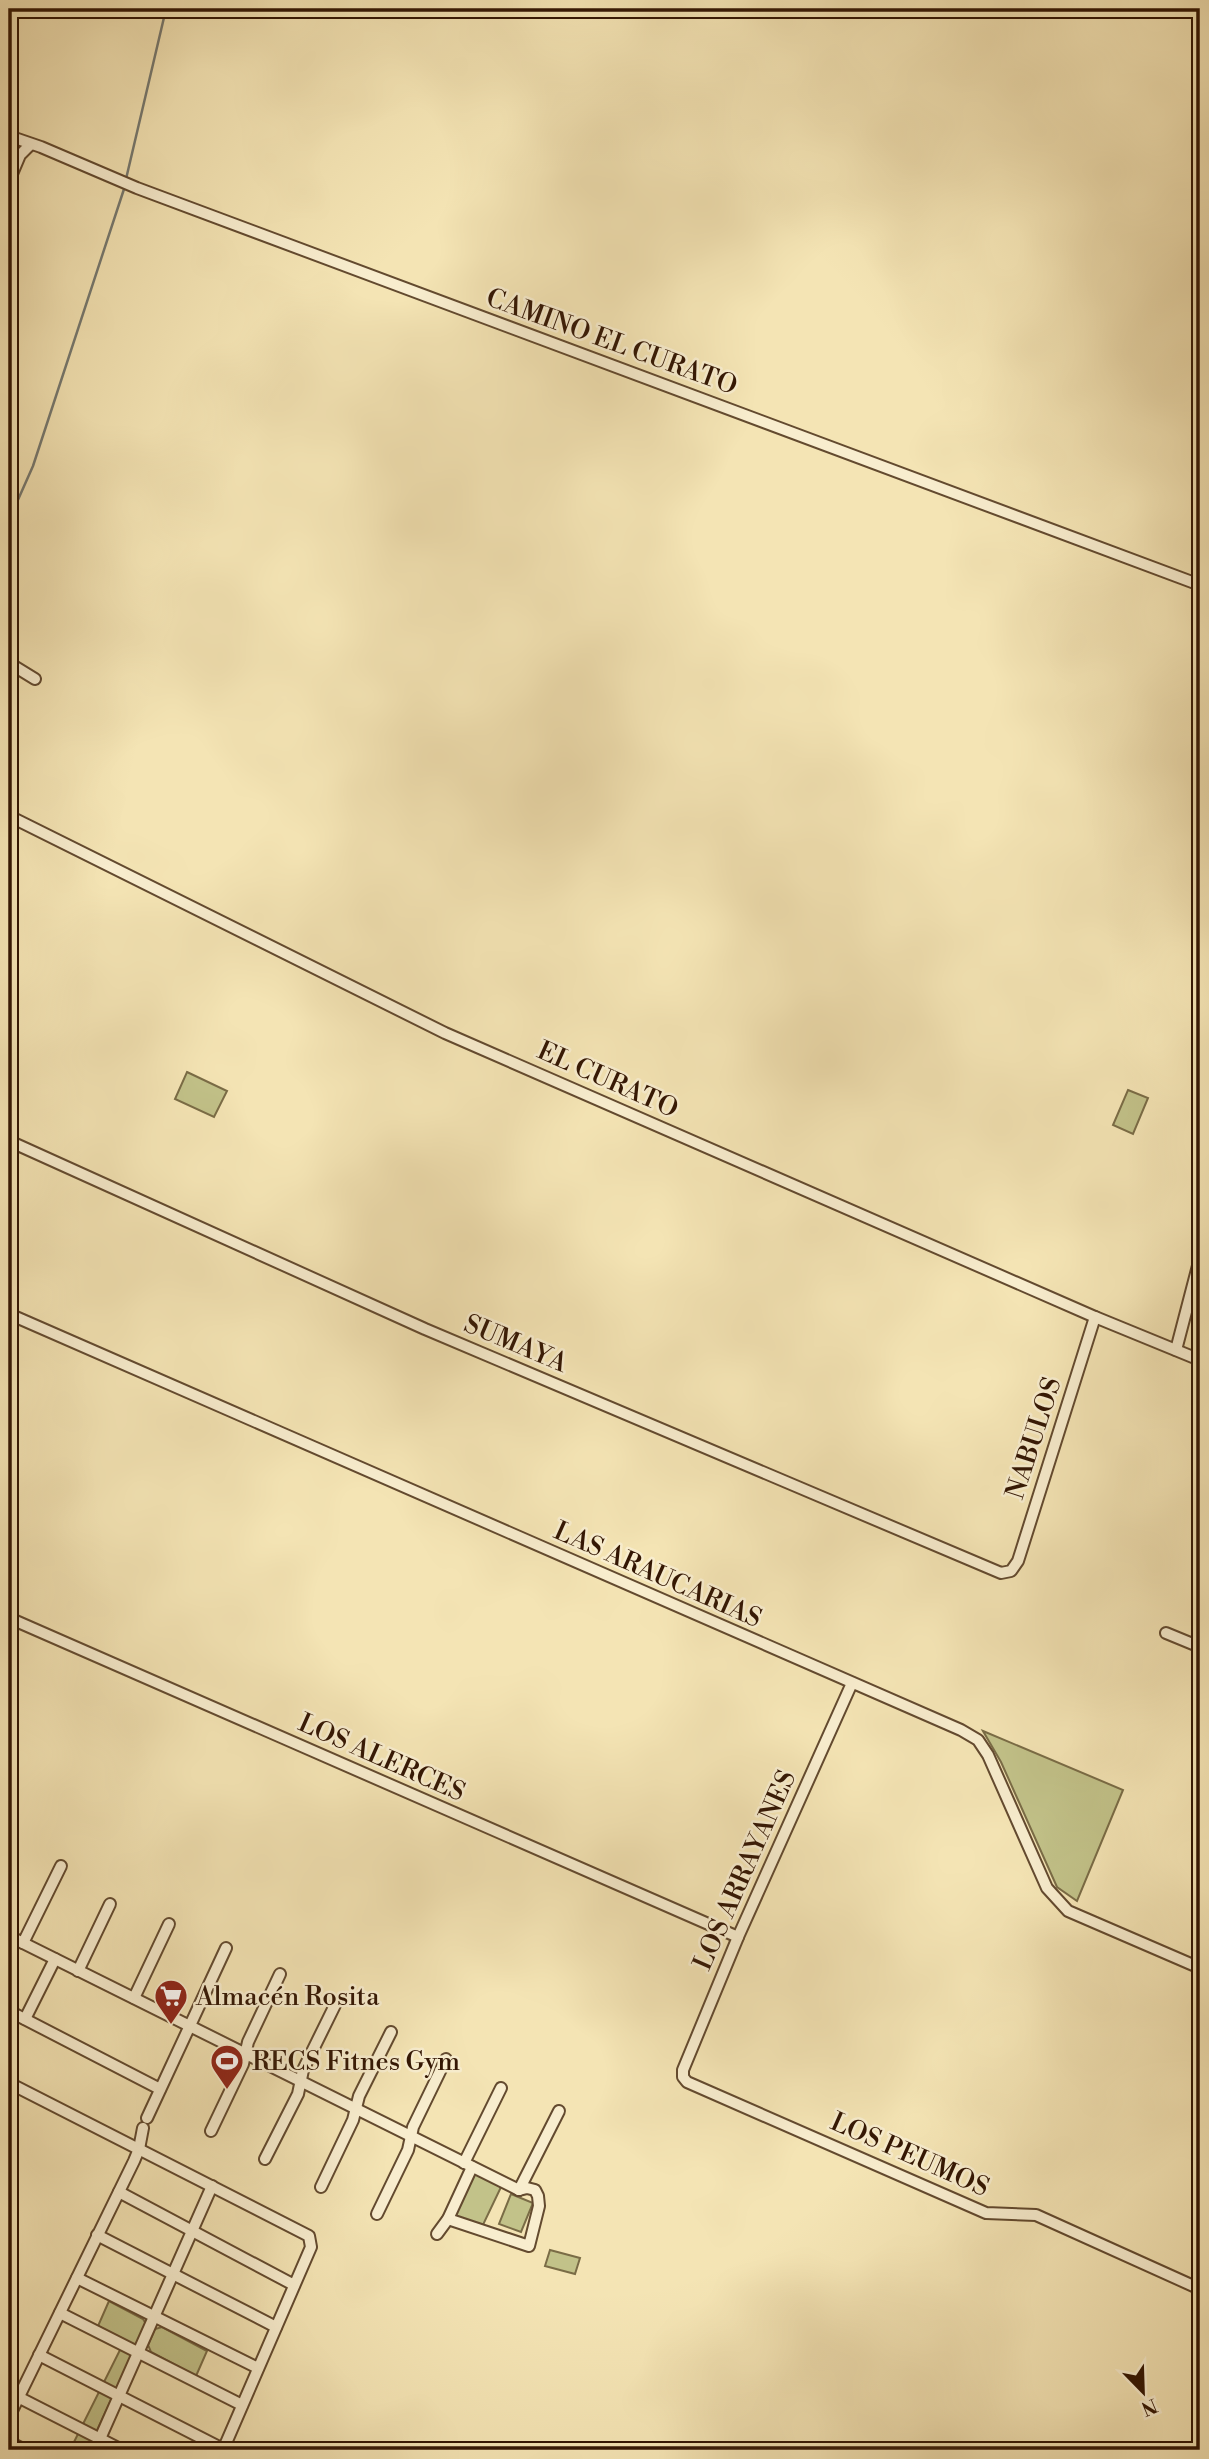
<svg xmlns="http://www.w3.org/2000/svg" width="1209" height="2459" viewBox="0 0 1209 2459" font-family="'Libre Bodoni',serif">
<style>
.green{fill:#c2c289;stroke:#7a6c46;stroke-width:2}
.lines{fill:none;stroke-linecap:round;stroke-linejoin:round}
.stream{stroke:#767970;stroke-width:2.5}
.street-casing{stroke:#634a2f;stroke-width:14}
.street{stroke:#f8edce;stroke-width:10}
.labels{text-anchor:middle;stroke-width:5;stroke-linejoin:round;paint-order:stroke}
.street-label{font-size:26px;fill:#331603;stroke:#f8edce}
.poi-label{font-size:26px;fill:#331603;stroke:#f8edce;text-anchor:start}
</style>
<rect width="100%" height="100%" fill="#f4e4b4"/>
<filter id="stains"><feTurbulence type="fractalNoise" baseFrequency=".00286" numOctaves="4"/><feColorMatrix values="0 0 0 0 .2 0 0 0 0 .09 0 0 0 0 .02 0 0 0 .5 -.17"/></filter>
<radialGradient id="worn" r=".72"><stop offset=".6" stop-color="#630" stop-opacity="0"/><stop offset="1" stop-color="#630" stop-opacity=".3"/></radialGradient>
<!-- green -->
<g class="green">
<path d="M 187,1072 L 227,1091 L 214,1117 L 175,1099 Z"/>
<path d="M 1128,1090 L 1148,1098 L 1133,1134 L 1113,1125 Z"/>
<path d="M 983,1731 L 1123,1790 L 1077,1901 L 1057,1887 L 1001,1762 Z"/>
<path d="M 474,2173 L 502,2185 L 481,2229 L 454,2217 Z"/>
<path d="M 511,2194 L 533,2203 L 521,2232 L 499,2224 Z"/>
<path d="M 550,2250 L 580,2258 L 575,2274 L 545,2266 Z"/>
<path d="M 109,2301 L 143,2319 L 146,2324 L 88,2450 L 70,2450 L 125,2340 L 98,2326 Z"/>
<path d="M 162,2327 L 207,2351 L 196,2376 L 151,2352 L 148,2345 L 155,2329 Z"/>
</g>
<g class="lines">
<!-- stream -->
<g class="stream">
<path d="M 126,179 L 166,9"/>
<path d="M 9,520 L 33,466 L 125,186"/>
</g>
<defs>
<g id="street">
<path d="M 9,136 L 41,147 L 137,188 L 1200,585"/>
<path d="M 9,181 L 20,155 L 30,145"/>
<path d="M 9,663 L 35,679"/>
<path d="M 9,816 L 445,1033 L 1095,1317 L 1200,1360"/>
<path d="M 9,1141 L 425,1329 L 1001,1573 L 1011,1571 L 1018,1561 L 1095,1317"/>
<path d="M 9,1314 L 961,1730 L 978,1740 L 988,1755 L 1047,1888 L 1068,1911 L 1200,1968"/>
<path d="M 1176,1350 L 1200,1258"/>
<path d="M 9,1618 L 738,1937"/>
<path d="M 1166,1633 L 1200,1647"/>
<path d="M 852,1683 L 738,1937 L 683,2070 L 683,2077 L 687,2082 L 986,2213 L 1036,2215 L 1200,2289"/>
<path d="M 9,1936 L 519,2190"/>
<path d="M 23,1943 L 61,1866"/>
<path d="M 78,1971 L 110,1904"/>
<path d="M 134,1998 L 169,1924"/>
<path d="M 9,2011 L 160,2089"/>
<path d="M 25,2019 L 55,1959"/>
<path d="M 9,2083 L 309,2236 L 311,2247 L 223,2450"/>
<path d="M 147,2118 L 226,1948"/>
<path d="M 211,2131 L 243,2064 L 248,2042 L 280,1974"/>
<path d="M 265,2159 L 298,2094 L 303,2070 L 336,2003"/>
<path d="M 464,2163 L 501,2088"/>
<path d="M 321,2187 L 353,2120 L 359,2096 L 391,2032"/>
<path d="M 519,2190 L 559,2111"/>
<path d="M 119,2192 L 294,2285"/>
<path d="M 377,2214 L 408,2150 L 413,2127 L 446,2059"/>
<path d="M 448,2219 L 529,2246 L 539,2206 L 538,2196 L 535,2190 L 527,2188 L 519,2190"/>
<path d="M 437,2234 L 448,2219 L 472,2167"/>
<path d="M 97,2235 L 276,2327"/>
<path d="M 77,2278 L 258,2368"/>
<path d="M 60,2313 L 242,2405"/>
<path d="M 39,2355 L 223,2449"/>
<path d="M 18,2397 L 122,2450"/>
<path d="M 9,2417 L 134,2161 L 139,2149 L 143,2128"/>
<path d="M 9,2442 L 25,2450"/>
<path d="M 95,2450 L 212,2186"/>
</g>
</defs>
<!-- street casing -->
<use href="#street" class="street-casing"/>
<!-- street -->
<use href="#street" class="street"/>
</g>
<!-- icons -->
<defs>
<symbol id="supermarket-pin" viewBox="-11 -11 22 30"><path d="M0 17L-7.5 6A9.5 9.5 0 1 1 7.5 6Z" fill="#8f2418" stroke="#f8edce"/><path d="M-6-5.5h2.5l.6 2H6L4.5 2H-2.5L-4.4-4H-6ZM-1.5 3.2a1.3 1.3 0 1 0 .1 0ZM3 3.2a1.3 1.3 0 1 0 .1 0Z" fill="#fff"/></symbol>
<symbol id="stadium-pin" viewBox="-11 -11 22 30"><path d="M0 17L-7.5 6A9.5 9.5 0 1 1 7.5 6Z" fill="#8f2418" stroke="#f8edce"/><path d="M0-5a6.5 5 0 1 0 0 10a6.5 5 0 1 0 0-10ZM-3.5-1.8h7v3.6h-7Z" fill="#fff"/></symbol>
</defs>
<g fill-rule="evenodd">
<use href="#supermarket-pin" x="152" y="1977" width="38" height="52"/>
<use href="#stadium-pin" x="208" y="2042" width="38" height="52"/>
</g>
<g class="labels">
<!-- street labels -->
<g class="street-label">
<text transform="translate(612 341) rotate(20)" y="9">CAMINO EL CURATO</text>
<text transform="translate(608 1079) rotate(24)" y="9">EL CURATO</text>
<text transform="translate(516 1343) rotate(23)" y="9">SUMAYA</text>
<text transform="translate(1033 1438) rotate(-72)" y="9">NABULOS</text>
<text transform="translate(658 1574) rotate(24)" y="9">LAS ARAUCARIAS</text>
<text transform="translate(382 1757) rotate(24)" y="9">LOS ALERCES</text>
<text transform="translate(744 1870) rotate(-66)" y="9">LOS ARRAYANES</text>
<text transform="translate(910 2154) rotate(24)" y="9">LOS PEUMOS</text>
</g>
<!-- poi labels -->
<g class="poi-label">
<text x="196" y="2005">Almacén Rosita</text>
<text x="252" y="2070">RECS Fitnes Gym</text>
</g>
</g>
<!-- margin -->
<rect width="1209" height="2459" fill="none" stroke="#f4e4b4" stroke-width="35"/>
<rect x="10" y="10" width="1188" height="2438" fill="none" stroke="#331603" stroke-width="3.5"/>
<rect x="18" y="18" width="1174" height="2424" fill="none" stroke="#331603" stroke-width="2"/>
<!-- north arrow -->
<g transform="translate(1143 2392) rotate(157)" stroke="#f8edce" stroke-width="5" paint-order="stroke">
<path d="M0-5L12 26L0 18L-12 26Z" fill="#331603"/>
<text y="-10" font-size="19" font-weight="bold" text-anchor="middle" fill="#331603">N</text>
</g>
<rect width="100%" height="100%" filter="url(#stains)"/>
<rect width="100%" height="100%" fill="url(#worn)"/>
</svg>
